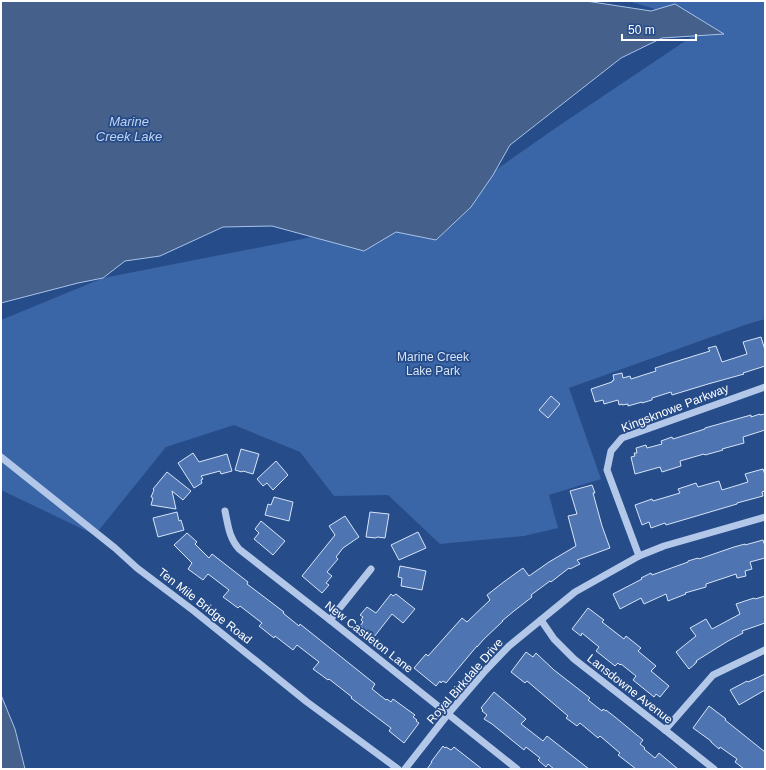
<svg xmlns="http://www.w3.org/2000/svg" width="766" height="770" viewBox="0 0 766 770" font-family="Helvetica,sans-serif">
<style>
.green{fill:#3a65a6}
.water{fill:#46608c;stroke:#a7c3ea}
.building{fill:#4e75b1;stroke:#d7e4f7}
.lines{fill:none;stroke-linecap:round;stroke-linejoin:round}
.minor{stroke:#b3c8e9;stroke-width:7}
.labels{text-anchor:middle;stroke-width:3.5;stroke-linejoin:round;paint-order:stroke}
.park-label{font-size:12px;fill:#d7e4f7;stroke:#264c89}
.street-label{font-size:12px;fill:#fff;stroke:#264c89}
.water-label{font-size:13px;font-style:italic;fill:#bfd3f1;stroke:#264c89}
</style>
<rect width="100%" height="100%" fill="#264c89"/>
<!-- green -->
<path class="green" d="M 628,1 L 765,1 L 765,319 L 742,326 L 569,388 L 601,479 L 549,495 L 558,528 L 524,536 L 440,544 L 388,495 L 334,496 L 300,452 L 234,425 L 166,447 L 95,535 L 1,490 L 1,320 L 103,278 L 312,237 L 413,228 L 557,127 L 709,25 Z"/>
<!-- water -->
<g class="water">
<path d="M 1,1 L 586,1 L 651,11 L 675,4 L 724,34 L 662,38 L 621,58 L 510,145 L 493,175 L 471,207 L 436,240 L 396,232 L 364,251 L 272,226 L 223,227 L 160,256 L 125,261 L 103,278 L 78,283 L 1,303 Z"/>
<path d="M 1,695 L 15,729 L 25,769 L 1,769 Z"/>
</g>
<!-- building -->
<g class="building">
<path d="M 761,337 L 765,350 L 765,366 L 743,373 L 744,374 L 708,384 L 672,395 L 671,392 L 652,398 L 652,400 L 642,403 L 642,402 L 628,406 L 628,404 L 622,405 L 622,404 L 619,405 L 618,400 L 604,404 L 603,400 L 595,402 L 591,389 L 612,382 L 612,381 L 614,380 L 613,375 L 622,373 L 623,378 L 630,376 L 631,379 L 656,371 L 655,368 L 710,351 L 708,348 L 716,346 L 722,362 L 747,354 L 743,342 Z"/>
<path d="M 551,396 L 560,404 L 548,418 L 539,410 Z"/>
<path d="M 760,414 L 760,415 L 765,414 L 765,430 L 743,437 L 744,443 L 722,449 L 723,450 L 705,455 L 704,454 L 680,461 L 681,466 L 662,472 L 660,467 L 635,474 L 631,457 L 635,456 L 634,453 L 637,453 L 636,448 L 646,445 L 647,448 L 662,444 L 661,441 L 672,437 L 673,439 L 705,429 L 705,428 L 751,415 L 751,417 Z"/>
<path d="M 241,449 L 259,454 L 253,474 L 243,471 L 242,472 L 235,470 Z"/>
<path d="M 193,453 L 199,462 L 227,454 L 232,471 L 221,474 L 220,471 L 201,476 L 203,479 L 201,480 L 202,483 L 194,488 L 178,463 Z"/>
<path d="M 276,461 L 288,475 L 273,490 L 267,483 L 263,486 L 257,479 Z"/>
<path d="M 763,469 L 765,475 L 765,491 L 762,492 L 763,496 L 737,503 L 737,504 L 666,525 L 665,523 L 651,528 L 649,522 L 642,525 L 635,505 L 652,499 L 653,501 L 680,493 L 678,489 L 696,483 L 698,487 L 719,481 L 722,490 L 748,482 L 745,474 Z"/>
<path d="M 167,472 L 191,491 L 183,500 L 172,491 L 176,509 L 151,505 L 153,498 L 151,497 L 154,490 L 153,489 Z"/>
<path d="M 592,485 L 595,493 L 593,493 L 602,526 L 610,548 L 577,560 L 580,564 L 570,569 L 569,568 L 551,582 L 550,581 L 531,595 L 532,597 L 514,611 L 502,621 L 503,621 L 484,639 L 477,647 L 477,646 L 446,683 L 443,681 L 441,683 L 440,681 L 436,686 L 414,668 L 426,654 L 428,656 L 462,618 L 467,622 L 490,600 L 487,595 L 505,581 L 523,568 L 529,576 L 549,562 L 576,546 L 568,516 L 577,514 L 570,491 Z"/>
<path d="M 274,497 L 293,502 L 289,521 L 265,515 L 268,504 L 271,505 Z"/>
<path d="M 177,512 L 179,521 L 181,520 L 184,530 L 158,537 L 153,518 Z"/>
<path d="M 370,512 L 389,514 L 385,538 L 377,537 L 376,538 L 366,537 Z"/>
<path d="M 345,516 L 359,537 L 343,548 L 336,557 L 338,559 L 327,572 L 332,576 L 326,583 L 329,585 L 322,593 L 302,576 L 335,535 L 329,526 Z"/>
<path d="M 261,521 L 285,541 L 273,555 L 254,539 L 259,533 L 255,529 Z"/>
<path d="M 418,532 L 426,548 L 399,560 L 391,545 Z"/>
<path d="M 187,533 L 197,542 L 195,544 L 209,558 L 212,554 L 248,582 L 247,584 L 284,612 L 283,613 L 299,626 L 300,624 L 375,684 L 372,689 L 386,700 L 387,699 L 391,702 L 393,699 L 415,715 L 413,717 L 417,720 L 416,721 L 419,723 L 404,743 L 389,731 L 391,728 L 351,698 L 352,697 L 329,679 L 328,680 L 313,669 L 319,662 L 297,645 L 293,650 L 275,636 L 274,638 L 259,626 L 262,623 L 240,606 L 238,608 L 223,597 L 229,590 L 208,574 L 203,580 L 188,569 L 192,563 L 174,545 Z"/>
<path d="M 763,540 L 765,546 L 765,558 L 750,562 L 752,569 L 745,571 L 746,576 L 737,578 L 736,574 L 706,584 L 706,587 L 685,593 L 686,594 L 668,601 L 666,594 L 644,604 L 641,598 L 620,609 L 613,594 L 642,579 L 641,578 L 651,573 L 652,575 L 688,562 L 688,561 L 698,558 L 699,559 L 734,547 L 745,544 L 745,545 Z"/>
<path d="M 400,566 L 426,571 L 422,590 L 401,586 L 402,578 L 398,577 Z"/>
<path d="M 391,594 L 393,596 L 396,594 L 415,609 L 403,623 L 392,614 L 374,637 L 360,626 L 363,622 L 361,620 L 363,617 L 360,615 L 367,607 L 376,613 Z"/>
<path d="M 765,596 L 765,623 L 742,631 L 743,633 L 728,641 L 696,661 L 697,662 L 695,663 L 695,664 L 689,669 L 676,652 L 696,636 L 690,628 L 706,619 L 712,629 L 740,614 L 736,604 L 754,598 L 755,599 Z"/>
<path d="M 588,608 L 604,620 L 602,622 L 624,639 L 626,636 L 641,648 L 638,651 L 656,666 L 651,671 L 669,686 L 660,697 L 656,694 L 654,697 L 633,680 L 636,676 L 621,664 L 620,665 L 618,663 L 615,666 L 596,651 L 599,647 L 582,633 L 581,636 L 572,629 Z"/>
<path d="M 526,652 L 533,657 L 536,653 L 554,670 L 590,698 L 588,700 L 602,711 L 603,709 L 606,711 L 606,710 L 615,717 L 643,740 L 640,744 L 645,748 L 644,749 L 655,758 L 659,753 L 678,769 L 636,769 L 618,755 L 620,753 L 600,736 L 598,738 L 580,723 L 577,726 L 566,718 L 568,716 L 527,681 L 525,683 L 511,672 Z"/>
<path d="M 765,674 L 765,690 L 739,705 L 730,690 L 747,681 L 748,682 Z"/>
<path d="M 494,692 L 526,719 L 521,724 L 543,741 L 547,736 L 589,769 L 554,769 L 548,764 L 546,767 L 538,760 L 540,758 L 526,747 L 524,750 L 492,724 L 484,719 L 487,715 L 482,711 L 483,710 L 481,708 Z"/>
<path d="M 709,706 L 726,719 L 725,720 L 765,752 L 765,769 L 744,769 L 735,762 L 737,759 L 720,747 L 719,749 L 711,742 L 711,741 L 693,728 Z"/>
<path d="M 443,746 L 445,748 L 446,747 L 451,750 L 454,747 L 482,769 L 427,769 L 432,762 L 431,762 Z"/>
</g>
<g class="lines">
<!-- minor -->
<g class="minor">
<path d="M 1,457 L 115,548 L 137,568 L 194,611 L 307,702 L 398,769"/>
<path d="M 225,511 C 228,525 229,538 239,549 L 330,620 L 517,769"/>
<path d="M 639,556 L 607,470 L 611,451 L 622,438 L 765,387"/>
<path d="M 330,620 L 371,569"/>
<path d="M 541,620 L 554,639 L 574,659 L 665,730 L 714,769"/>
<path d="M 665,730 L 713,675 L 765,650"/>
<path d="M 405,769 L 448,714 L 485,671 L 509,646 L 575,592 L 639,556 L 664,546 L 765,517"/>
</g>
</g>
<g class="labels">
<!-- park labels -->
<g class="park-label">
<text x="433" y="361">Marine Creek<tspan x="433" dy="14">Lake Park</tspan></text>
</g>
<!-- street labels -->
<g class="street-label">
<text transform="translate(675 408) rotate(-21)" y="4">Kingsknowe Parkway</text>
<text transform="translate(205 606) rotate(38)" y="4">Ten Mile Bridge Road</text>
<text transform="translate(369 637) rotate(38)" y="4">New Castleton Lane</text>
<text transform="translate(465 681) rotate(-49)" y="4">Royal Birkdale Drive</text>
<text transform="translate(630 689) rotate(38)" y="4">Lansdowne Avenue</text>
</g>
<!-- water labels -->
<g class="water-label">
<text x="129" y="126">Marine<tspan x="129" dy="15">Creek Lake</tspan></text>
</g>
</g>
<!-- border -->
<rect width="766" height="770" fill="none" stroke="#ffffff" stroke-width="4"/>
<!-- scale -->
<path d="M622 34v6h74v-6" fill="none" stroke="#ffffff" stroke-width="2"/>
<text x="628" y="34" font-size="12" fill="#ffffff" stroke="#264c89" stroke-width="3" paint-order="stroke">50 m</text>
</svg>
